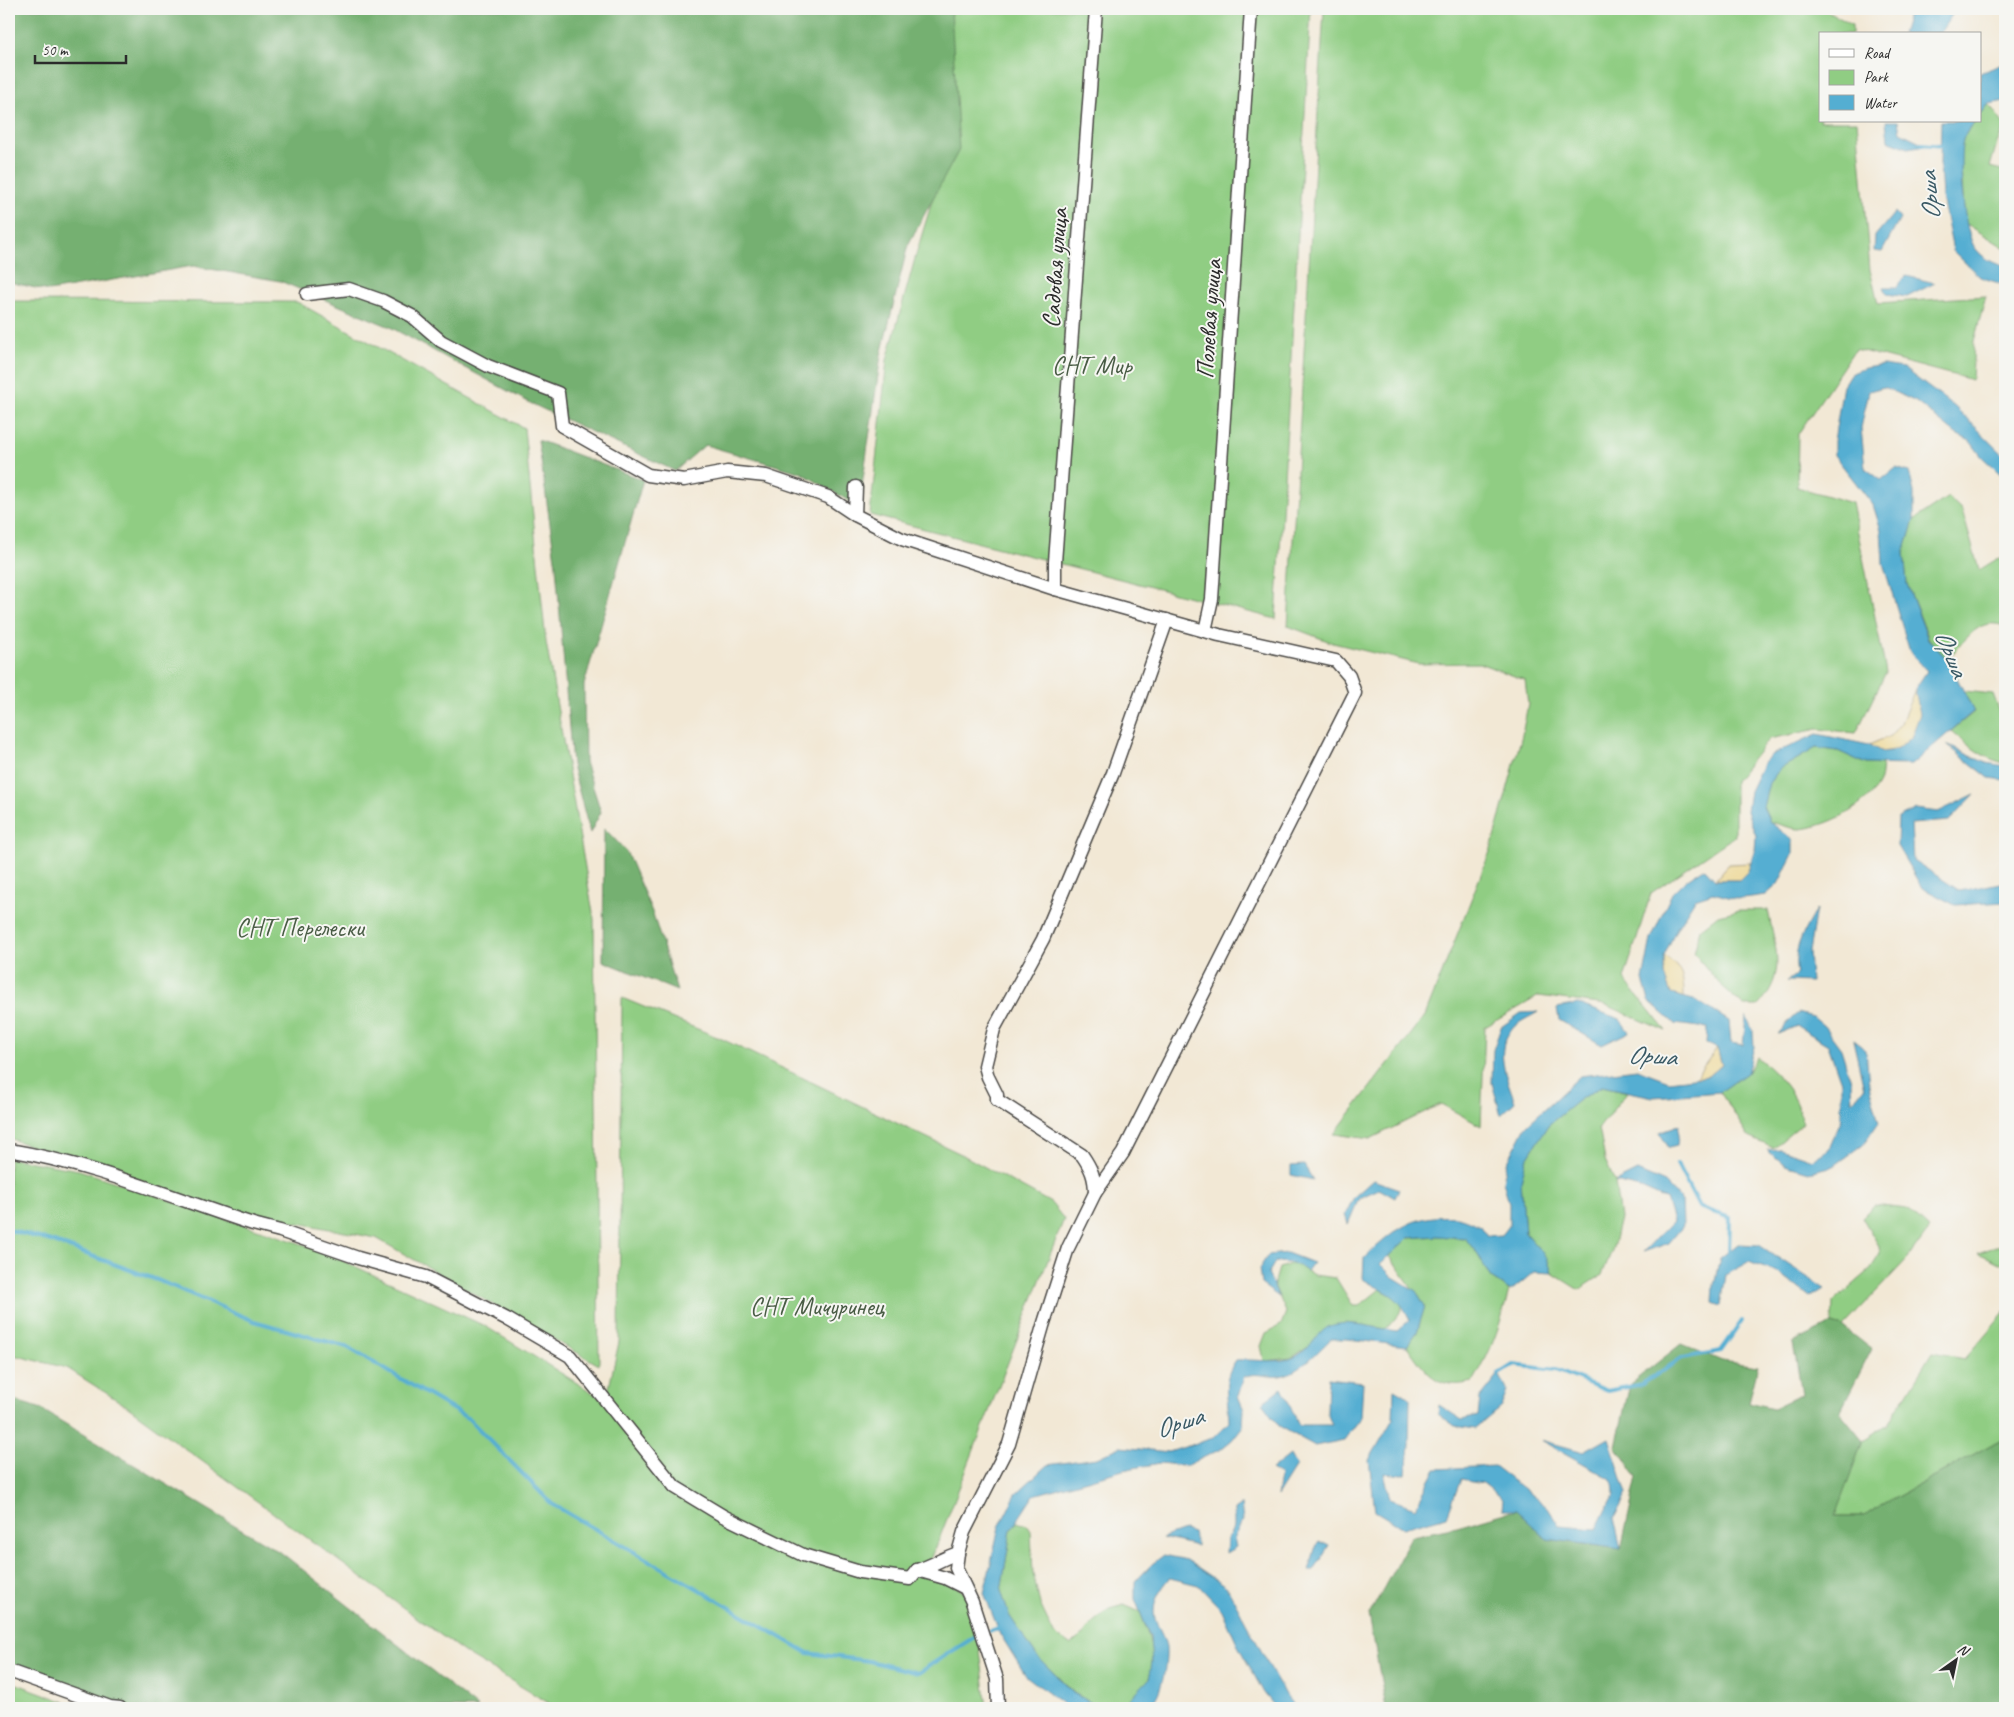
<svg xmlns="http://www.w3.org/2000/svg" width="2014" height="1717" viewBox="0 0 2014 1717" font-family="Caveat,sans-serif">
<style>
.green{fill:#90cd83;stroke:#5e7c57}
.forest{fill:#74b071;stroke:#506e4e}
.sand{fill:#eeda9e;stroke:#8c8264}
.water{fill:#54aed2;stroke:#406c7e}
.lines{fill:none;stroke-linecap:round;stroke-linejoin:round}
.stream{stroke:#54aed2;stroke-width:4}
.minor-casing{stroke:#494744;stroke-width:15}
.minor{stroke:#fff;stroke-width:12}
.labels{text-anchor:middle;stroke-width:4;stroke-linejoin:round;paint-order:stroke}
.street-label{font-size:25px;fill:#2b2b2b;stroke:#f6f6f2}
.park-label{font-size:25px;fill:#495c45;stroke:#f6f6f2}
.water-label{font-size:26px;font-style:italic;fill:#395965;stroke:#f6f6f2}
</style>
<rect width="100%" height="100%" fill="#f6f6f2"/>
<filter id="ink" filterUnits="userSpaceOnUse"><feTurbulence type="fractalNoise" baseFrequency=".02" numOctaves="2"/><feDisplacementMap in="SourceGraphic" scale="10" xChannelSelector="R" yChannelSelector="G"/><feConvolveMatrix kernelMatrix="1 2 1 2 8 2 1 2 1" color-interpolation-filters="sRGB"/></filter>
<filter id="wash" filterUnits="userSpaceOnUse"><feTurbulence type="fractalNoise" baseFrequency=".0096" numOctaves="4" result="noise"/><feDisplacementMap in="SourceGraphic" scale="20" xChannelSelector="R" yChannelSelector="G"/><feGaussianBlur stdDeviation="1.12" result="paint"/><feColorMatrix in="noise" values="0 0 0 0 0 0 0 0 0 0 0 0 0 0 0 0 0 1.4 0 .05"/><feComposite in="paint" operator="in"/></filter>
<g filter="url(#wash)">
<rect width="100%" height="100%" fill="#f2e8d5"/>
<!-- green -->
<g class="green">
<path d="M 941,9 L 1311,9 L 1276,619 L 870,515 L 887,360 L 917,251 L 953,131 Z"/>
<path d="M 1324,9 L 1824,9 L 1852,25 L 1852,34 L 1820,34 L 1820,121 L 1857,121 L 1870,270 L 1878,303 L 1986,296 L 1974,341 L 1972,380 L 1855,349 L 1798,434 L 1797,487 L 1852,503 L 1886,672 L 1856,733 L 1818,729 L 1769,739 L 1735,781 L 1735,836 L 1651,893 L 1624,979 L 1666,1031 L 1606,1005 L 1539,996 L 1485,1027 L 1481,1126 L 1441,1104 L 1370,1139 L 1334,1134 L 1425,1016 L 1491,849 L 1522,735 L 1528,704 L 1525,680 L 1479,663 L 1419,664 L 1333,643 L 1288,626 Z"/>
<path d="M 1989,104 L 2005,126 L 1997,143 L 1990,167 L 2005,171 L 2005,248 L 1965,223 L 1960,154 L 1963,138 L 1976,121 L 1980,121 L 1980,115 Z"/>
<path d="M 9,301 L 297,302 L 524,428 L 546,642 L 594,919 L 599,1365 L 376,1238 L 179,1200 L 9,1138 Z"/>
<path d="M 1948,497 L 1962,510 L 1979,570 L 1997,559 L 2005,557 L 2005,626 C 2001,625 1994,623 1989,624 C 1971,627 1960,648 1947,659 L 1929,639 L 1907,584 L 1904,553 L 1914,520 Z"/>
<path d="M 1964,691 L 1993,694 L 2005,726 L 2005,763 C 1983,759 1968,745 1951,731 L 1974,712 Z"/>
<path d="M 1816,748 L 1838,751 L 1866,764 L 1882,765 C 1881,770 1881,776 1880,780 C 1870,806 1827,827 1800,829 C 1792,829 1779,824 1770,822 L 1763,807 L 1769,783 L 1780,769 Z"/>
<path d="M 1739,910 L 1768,910 C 1775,949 1788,973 1758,1006 L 1744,1006 L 1722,987 L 1694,953 L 1700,929 L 1718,915 Z"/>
<path d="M 622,998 L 722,1039 L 961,1154 L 1051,1203 L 1064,1219 L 929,1565 L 974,1600 L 987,1708 L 557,1708 L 468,1655 L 125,1405 L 67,1368 L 9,1354 L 9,1158 L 79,1170 L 317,1249 L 485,1326 L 606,1401 L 619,1342 Z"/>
<path d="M 1757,1057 C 1779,1076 1798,1093 1802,1124 L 1773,1148 L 1749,1137 L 1720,1092 L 1747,1073 Z"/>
<path d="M 1602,1086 L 1627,1092 L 1599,1128 L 1605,1160 L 1615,1182 L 1620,1218 L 1613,1248 L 1602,1275 L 1579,1290 L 1552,1273 L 1547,1258 L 1525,1233 L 1521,1181 L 1526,1160 L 1548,1125 L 1579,1100 Z"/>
<path d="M 1874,1205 L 1907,1209 L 1929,1229 L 1908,1258 L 1843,1327 L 1832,1324 L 1833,1302 L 1869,1271 L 1880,1254 L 1879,1246 L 1862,1217 Z"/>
<path d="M 1437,1236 L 1465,1238 L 1478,1255 L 1491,1278 L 1509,1290 C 1500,1326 1492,1350 1473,1382 C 1437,1391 1426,1373 1407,1346 L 1417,1332 L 1425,1306 L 1389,1255 L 1408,1238 Z"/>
<path d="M 2003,1244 L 2005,1244 L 2005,1265 L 1978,1253 Z"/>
<path d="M 1293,1263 L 1314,1275 L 1336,1278 L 1353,1306 L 1359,1306 L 1380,1289 L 1393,1296 L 1403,1305 L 1399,1314 L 1386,1329 L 1346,1323 L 1328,1327 L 1310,1346 L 1291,1358 L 1264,1361 L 1261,1346 L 1266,1333 L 1281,1325 L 1286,1312 L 1274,1285 L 1279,1268 Z"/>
<path d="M 2005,1311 L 2005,1437 L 1863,1516 L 1834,1516 L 1863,1440 L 1888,1424 L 1932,1352 L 1965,1358 Z"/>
<path d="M 1017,1522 L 1027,1525 L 1031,1531 L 1033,1574 L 1040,1604 L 1054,1634 L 1070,1645 L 1084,1634 L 1092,1623 L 1109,1609 L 1124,1605 L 1140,1612 C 1148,1632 1157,1657 1149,1678 C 1146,1686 1129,1700 1122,1707 L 1099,1707 L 1074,1693 L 1036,1655 L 1009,1615 L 1001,1591 L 1011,1530 Z"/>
<path d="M 9,1681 L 82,1708 L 9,1708 Z"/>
</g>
<!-- forest -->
<g class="forest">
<path d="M 9,9 L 951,9 L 959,150 L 908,245 L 881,355 L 859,507 L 802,473 L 705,445 L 675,471 L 530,403 L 390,327 L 280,281 L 193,266 L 49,291 L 9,282 Z"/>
<path d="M 538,440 L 643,480 L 584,685 L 585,762 L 601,812 L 590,833 L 572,765 L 556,566 Z"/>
<path d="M 604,828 L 626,851 L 653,914 L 677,991 L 603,961 Z"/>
<path d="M 1832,1324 L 1843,1327 L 1872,1349 L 1840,1412 L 1863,1440 L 1835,1516 L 1863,1516 L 2005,1437 L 2005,1708 L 1386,1708 L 1369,1615 L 1412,1536 L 1457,1527 L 1516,1510 L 1547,1539 L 1621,1549 L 1637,1478 L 1616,1446 L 1630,1384 L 1681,1344 L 1722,1361 L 1758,1366 L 1749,1402 L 1773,1408 L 1802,1394 L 1793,1343 Z"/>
<path d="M 9,1399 L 39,1408 L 283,1554 L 478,1708 L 115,1708 L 9,1664 Z"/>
</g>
<!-- sand -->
<g class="sand">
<path d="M 1915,689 L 1921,714 L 1911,738 L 1898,749 L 1882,752 L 1869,745 L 1890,736 L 1901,723 Z"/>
<path d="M 1751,863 L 1748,871 L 1739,880 L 1715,880 L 1729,864 Z"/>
<path d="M 1664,956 C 1682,968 1684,977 1684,998 L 1671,994 L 1664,975 Z"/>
<path d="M 1717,1048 L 1722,1065 L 1709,1076 L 1695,1078 Z"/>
</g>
<!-- water -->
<g class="water">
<path d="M 1910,9 L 1956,9 L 1939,34 L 1902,34 Z"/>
<path d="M 2005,63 L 2005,101 L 1989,104 L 1980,115 L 1980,73 Z"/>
<path d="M 1886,121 L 1898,121 L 1900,132 L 1926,145 L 1908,148 L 1888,140 Z"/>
<path d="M 1941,121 L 1976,121 C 1971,127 1965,133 1963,140 C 1958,159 1963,235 1976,249 C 1983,258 1994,264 2005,266 L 2005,285 L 1980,277 L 1953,251 L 1942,197 L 1940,164 Z"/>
<path d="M 1895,212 L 1900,219 L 1882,252 L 1874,251 L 1875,236 Z"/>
<path d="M 1906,276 L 1935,283 L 1907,297 L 1887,294 L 1884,287 L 1897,287 Z"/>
<path d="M 1883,365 L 1903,368 L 1955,407 L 2005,456 L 2005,478 L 1982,457 L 1970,441 L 1956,434 L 1916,402 L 1884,387 L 1869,391 L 1861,428 L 1865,468 L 1881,480 L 1896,468 L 1909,472 L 1914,492 L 1914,520 L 1904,553 L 1907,584 L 1928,639 L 1947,659 L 1974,711 L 1911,765 L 1866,764 L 1838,751 L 1816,748 L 1780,769 L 1769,783 L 1763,807 L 1770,822 L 1793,840 L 1793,854 L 1778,884 L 1766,895 L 1736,899 L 1713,893 L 1695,899 L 1677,928 L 1664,956 L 1664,975 L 1671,994 L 1697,1001 L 1729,1021 L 1731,1043 L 1743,1045 L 1746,1016 L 1753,1031 L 1754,1047 L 1747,1073 L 1720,1092 L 1653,1097 L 1602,1086 L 1579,1100 L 1548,1125 L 1526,1160 L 1521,1181 L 1525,1233 L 1547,1258 L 1552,1273 L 1534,1272 L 1511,1291 L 1491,1278 L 1478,1255 L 1465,1238 L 1437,1236 L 1408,1238 L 1380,1264 L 1393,1277 L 1416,1291 L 1425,1306 L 1417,1332 L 1407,1346 L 1347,1339 L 1331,1339 C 1316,1353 1301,1372 1280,1376 C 1268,1378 1255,1371 1244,1377 L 1238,1396 L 1244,1410 L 1243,1426 L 1232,1440 L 1221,1449 L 1186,1466 L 1160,1463 L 1123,1470 L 1034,1495 L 1011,1530 L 1001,1591 L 1009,1615 L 1036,1655 L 1073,1693 L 1099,1707 L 1122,1707 L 1149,1679 L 1152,1663 L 1150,1637 L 1135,1599 L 1135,1582 L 1152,1564 L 1164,1555 L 1187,1560 L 1227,1587 L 1285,1695 L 1296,1708 L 1276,1708 L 1264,1693 L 1237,1644 L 1222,1610 L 1198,1585 L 1170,1578 C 1162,1588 1154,1598 1154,1612 C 1154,1624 1165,1636 1166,1648 C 1167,1665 1162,1698 1147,1708 L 1068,1708 L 1026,1676 L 1000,1634 L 984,1593 L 999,1527 L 1016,1494 L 1047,1465 L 1097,1458 L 1120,1447 L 1169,1452 L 1213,1438 L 1229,1422 C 1229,1397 1220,1383 1236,1360 C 1253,1359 1272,1363 1290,1359 C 1307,1354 1316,1334 1328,1327 C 1345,1318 1378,1329 1397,1331 L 1410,1320 C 1397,1292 1386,1294 1363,1279 L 1364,1258 C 1394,1231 1412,1213 1456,1217 C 1464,1218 1473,1223 1481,1226 L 1487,1236 L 1502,1235 L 1509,1226 L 1509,1203 L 1503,1181 L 1507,1163 L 1526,1126 L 1580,1076 L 1637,1069 L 1669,1081 L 1709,1076 L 1722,1065 L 1717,1048 L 1706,1044 L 1707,1028 L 1675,1024 L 1649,1001 L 1643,980 L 1651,939 L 1671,895 L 1686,880 L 1704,868 L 1715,880 L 1739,880 L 1748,871 L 1755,851 L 1756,836 L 1747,811 L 1750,791 L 1764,762 L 1771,755 L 1817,734 L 1869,745 L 1882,752 L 1896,750 L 1911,738 L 1920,714 L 1915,689 L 1927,671 L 1910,652 L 1883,563 L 1881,530 L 1873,505 L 1834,455 L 1834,441 L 1843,385 L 1850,374 L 1865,368 Z"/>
<path d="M 1947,745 L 1986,763 L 2005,766 L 2005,780 L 1989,778 Z"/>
<path d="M 1975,794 L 1949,821 L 1911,824 L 1913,860 L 1960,891 L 2005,882 L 2005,902 L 1955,905 L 1922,888 L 1897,846 L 1898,818 L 1916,809 L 1938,812 Z"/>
<path d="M 1816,909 L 1809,952 L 1811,982 L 1787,981 L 1797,974 C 1792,948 1804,932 1816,909 Z"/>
<path d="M 1578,1004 L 1620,1019 L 1629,1032 L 1602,1045 L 1559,1020 L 1557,1008 Z"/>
<path d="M 1538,1012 C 1530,1017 1520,1021 1514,1027 C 1492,1049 1507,1078 1515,1102 L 1501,1115 L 1492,1083 L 1493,1050 L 1501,1027 L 1521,1013 Z"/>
<path d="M 1798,1013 L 1813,1017 L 1824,1026 L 1841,1049 L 1851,1081 L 1852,1102 L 1864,1088 L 1853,1040 L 1866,1050 L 1869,1085 L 1879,1122 L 1863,1145 L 1834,1166 L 1809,1172 L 1785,1165 L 1767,1150 L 1780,1149 L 1812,1160 L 1829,1149 L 1841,1120 L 1841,1082 L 1828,1045 L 1797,1026 L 1778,1034 L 1791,1019 Z"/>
<path d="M 1679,1125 L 1677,1146 L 1669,1148 L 1659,1132 Z"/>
<path d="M 1304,1165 L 1313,1180 L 1291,1175 L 1291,1166 Z"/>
<path d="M 1637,1171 L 1665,1183 L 1682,1201 L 1683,1226 L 1669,1243 L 1643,1252 L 1673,1221 L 1666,1199 L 1641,1188 L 1615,1182 Z"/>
<path d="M 1373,1180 L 1399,1189 L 1395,1198 L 1379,1189 L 1359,1198 L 1348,1224 L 1345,1215 L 1354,1197 Z"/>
<path d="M 1738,1244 L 1759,1245 L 1825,1289 L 1810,1297 L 1780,1274 L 1749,1262 L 1726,1275 L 1721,1306 L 1713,1303 L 1714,1284 L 1720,1258 Z"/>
<path d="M 1287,1253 L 1313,1263 L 1307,1271 L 1293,1263 L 1275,1262 L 1268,1274 L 1279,1297 L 1261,1284 L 1259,1269 L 1268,1255 Z"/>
<path d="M 1499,1374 L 1507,1390 L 1501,1407 L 1475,1429 L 1455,1426 L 1438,1414 L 1439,1405 L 1462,1420 L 1478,1416 L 1480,1398 Z"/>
<path d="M 1328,1378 L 1363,1382 L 1361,1418 L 1344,1440 L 1315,1446 L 1279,1426 L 1262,1403 L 1282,1388 L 1299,1425 L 1332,1425 L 1327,1413 Z"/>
<path d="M 1394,1389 L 1410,1398 L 1409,1445 L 1406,1475 L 1384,1473 L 1390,1499 L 1415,1508 L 1436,1469 L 1494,1466 L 1547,1507 L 1559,1526 L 1597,1529 L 1614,1495 L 1613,1480 L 1541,1440 L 1584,1452 L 1609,1438 L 1627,1494 L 1614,1518 L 1621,1549 L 1547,1539 L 1516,1510 L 1502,1510 L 1503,1499 L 1483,1483 L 1461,1479 L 1447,1516 L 1403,1528 L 1375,1511 L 1369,1460 L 1393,1419 Z"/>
<path d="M 1290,1455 L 1296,1466 L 1277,1496 L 1280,1475 L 1271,1470 Z"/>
<path d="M 1241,1504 L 1243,1520 L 1234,1537 L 1236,1547 L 1226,1553 L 1227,1539 L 1234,1526 L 1234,1509 Z"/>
<path d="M 1184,1530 L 1193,1533 L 1197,1546 L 1162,1538 Z"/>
<path d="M 1319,1541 L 1329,1546 L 1314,1571 L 1309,1571 L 1315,1549 Z"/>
</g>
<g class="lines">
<!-- stream -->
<g class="stream">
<path d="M 1893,9 L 1909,11 L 1912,13"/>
<path d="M 1921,144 L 1943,146"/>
<path d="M 1677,1164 L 1699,1207 L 1730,1218 L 1729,1251"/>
<path d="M 9,1230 L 51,1241 L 160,1281 L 254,1321 L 347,1347 L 469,1419 L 552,1504 L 808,1653 L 869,1661 L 918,1673 L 979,1634"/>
<path d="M 1499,1374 L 1513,1365 L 1556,1370 L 1607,1391 L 1642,1384 L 1682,1358 L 1721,1351 L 1742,1321"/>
<path d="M 990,1631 L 1002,1627"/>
</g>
</g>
</g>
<g filter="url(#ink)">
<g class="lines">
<defs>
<g id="minor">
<path d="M 307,294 L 349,289 L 383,301 L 412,316 L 441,341 L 488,366 L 558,393 L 562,426 L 648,475 L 684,480 L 727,472 L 766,476 L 828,497 L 855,515 L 902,539 L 1055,589 L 1219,635 L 1336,661 L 1349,676 L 1355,693 L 1123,1153 L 1095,1193 L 1068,1248 L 1043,1326 L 1009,1444 L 964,1532 L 958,1553 L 956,1568 L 972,1602 L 997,1679 L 998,1708"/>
<path d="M 855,515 L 856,487"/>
<path d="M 1055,589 L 1055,562 L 1096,9"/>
<path d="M 1205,631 L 1212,599 L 1251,9"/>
<path d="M 9,1150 C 93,1164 173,1198 253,1224 L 280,1231 L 358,1258 L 426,1277 L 507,1319 L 570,1356 L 675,1487 L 723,1516 L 803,1555 L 860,1572 L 910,1579 L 917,1570 L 945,1578 L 963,1587"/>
<path d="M 1095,1193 C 1095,1177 1091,1168 1082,1155 L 997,1100 L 997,1095 L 988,1077 L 985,1066 L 994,1029 L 1043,939 L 1113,773 L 1167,620"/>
<path d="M 917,1570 C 932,1566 943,1558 958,1553"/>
<path d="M 9,1671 L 110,1707 L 120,1708"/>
</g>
</defs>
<!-- minor casing -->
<use href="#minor" class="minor-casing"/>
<!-- minor -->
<use href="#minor" class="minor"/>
</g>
</g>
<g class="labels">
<!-- street labels -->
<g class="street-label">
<text transform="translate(1054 268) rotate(-86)" y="9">Садовая улица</text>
<text transform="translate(1208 319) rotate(-86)" y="9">Полевая улица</text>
</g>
<!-- park labels -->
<g class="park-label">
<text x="1092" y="374">СНТ Мир</text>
<text x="300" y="936">СНТ Перелески</text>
<text x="817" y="1315">СНТ Мичуринец</text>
</g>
<!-- water labels -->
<g class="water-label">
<text transform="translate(1929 196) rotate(-95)" y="9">Орша</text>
<text transform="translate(1952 653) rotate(67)" y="9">Орша</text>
<text transform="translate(1652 1055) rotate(3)" y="9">Орша</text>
<text transform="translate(1179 1422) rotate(-18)" y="9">Орша</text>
</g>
</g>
<!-- margin -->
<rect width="2014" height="1717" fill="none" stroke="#f6f6f2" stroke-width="30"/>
<!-- legend -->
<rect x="1819" y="32" width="162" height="90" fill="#f6f6f2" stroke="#a5a5a2"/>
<rect x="1829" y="49" width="25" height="8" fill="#ffffff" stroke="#a5a5a2"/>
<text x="1864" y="58" font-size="15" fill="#2b2b2b">Road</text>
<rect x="1829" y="70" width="25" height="15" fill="#90cd83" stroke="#a5a5a2"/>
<text x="1864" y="82" font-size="15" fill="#2b2b2b">Park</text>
<rect x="1829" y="95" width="25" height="15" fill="#54aed2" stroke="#a5a5a2"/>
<text x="1864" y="108" font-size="15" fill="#2b2b2b">Water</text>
<!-- north arrow -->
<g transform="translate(1956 1660) rotate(33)" stroke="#f6f6f2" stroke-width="4" paint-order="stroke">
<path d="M0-4L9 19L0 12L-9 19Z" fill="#2b2b2b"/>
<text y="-8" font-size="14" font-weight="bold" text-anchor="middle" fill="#2b2b2b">N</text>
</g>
<!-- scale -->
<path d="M35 55v8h91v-8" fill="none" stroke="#2b2b2b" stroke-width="2.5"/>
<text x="42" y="55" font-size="15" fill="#2b2b2b" stroke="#f6f6f2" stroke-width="4" paint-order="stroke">50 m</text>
</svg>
